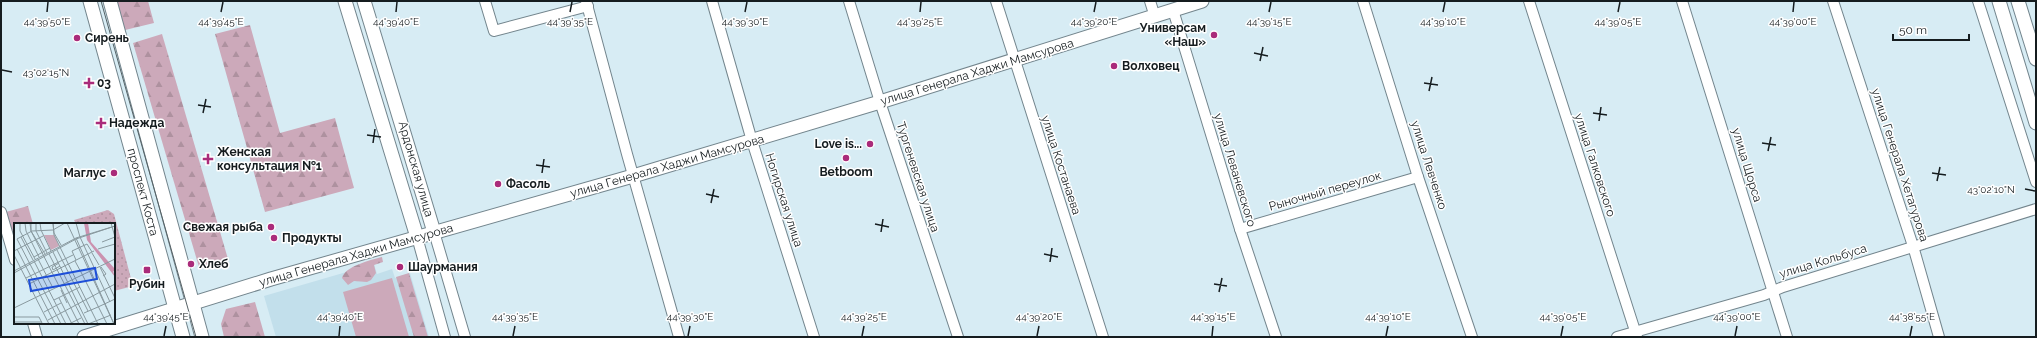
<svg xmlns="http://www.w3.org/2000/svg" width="2037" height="338" viewBox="0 0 2037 338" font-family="Raleway,sans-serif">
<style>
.built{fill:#c2dfeb}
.grass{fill:url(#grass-dots)}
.forest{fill:url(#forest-firs)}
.garden{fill:#cca9ba}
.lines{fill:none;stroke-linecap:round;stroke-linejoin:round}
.minor-casing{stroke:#73858d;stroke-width:12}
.major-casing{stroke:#73858d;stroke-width:15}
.minor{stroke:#fff;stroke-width:10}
.major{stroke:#fff;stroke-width:13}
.tram{stroke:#556165;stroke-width:1}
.ticks{fill:none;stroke:#151c1f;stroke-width:1.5}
.poi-dot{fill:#aa2b7a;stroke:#fff;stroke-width:1.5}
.labels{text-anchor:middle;stroke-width:3;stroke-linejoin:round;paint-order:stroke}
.poi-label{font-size:12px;font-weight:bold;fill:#151c1f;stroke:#fff;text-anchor:start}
.street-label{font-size:12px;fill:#151c1f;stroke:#fff}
.inset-road{fill:none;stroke:#89999f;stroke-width:1}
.view{fill:#1d4ed8;fill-opacity:0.15;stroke:#1d4ed8;stroke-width:2}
.inset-edge{fill:none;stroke:#151c1f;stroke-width:2}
.ticks-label{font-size:10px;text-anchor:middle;fill:#151c1f;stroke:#fff;stroke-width:3;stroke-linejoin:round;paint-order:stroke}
</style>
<defs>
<pattern id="grass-dots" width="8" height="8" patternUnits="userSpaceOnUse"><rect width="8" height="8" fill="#cca9ba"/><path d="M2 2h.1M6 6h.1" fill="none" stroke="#ae919f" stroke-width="1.8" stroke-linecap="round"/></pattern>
<pattern id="forest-firs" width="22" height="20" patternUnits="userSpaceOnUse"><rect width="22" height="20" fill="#cca9ba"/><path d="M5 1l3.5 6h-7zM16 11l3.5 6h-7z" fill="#ae919f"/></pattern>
</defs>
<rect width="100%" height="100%" fill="#d7ecf4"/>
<!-- built -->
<path class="built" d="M 374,264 L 377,274 L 392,269 L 395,278 L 410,273 L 429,337 L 276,337 L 264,296 Z"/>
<!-- grass -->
<path class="grass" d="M 108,210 L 114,214 L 133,286 L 114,291 L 114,224 L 76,224 L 74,220 Z"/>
<!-- forest -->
<g class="forest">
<path d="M 113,1 L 148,1 L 154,23 L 121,31 Z"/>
<path d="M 250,25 L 280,133 L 335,118 L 354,188 L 265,212 L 215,34 Z"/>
<path d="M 162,34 L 228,259 L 199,267 L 133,43 Z"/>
<path d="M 28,206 L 33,224 L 15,224 L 15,258 L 2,213 Z"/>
<path d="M 382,257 L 383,262 L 374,265 L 376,273 L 371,280 L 367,282 L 354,281 L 348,285 L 342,278 C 345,266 371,260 382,257 Z"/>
<path d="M 409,273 L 428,337 L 414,337 L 396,277 Z"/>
<path d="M 255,302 L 265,337 L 224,337 L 221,324 L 226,309 Z"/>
</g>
<!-- garden -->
<path class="garden" d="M 392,278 L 409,337 L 356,337 L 343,292 Z"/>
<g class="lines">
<defs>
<g id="minor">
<path d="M 485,1 L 494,31 L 588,6"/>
<path d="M 586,1 L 627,154 L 679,337"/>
<path d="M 712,1 L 752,141 L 814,337"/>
<path d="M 849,1 L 880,102 L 958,337"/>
<path d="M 996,1 L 1103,337"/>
<path d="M 1150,1 L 1155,17"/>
<path d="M 1363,1 L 1418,177 L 1472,337"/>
<path d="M 1529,1 L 1637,337"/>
<path d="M 1682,1 L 1787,337"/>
<path d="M 1833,1 L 1913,246 L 1939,337"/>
<path d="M 1978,1 L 2036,182"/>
<path d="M 1173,10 L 1240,229 L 1276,337"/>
<path d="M 1,212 L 15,260"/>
<path d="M 1240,229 L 1418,177"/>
<path d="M 434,232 L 465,337"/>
<path d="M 417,237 L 445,337"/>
<path d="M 33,323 L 37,337"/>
<path d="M 1617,337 L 1764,295 L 1783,287 L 2036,209"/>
</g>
<g id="major">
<path d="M 90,1 L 183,337"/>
<path d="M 110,1 L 202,337"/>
<path d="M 345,1 L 417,237"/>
<path d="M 364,1 L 434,232"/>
<path d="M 1999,1 L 2036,123"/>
<path d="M 2018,1 L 2036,59"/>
<path d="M 84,337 L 271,279 L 633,176 L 880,102 L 1202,1"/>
</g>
</defs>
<!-- minor casing -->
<use href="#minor" class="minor-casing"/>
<!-- major casing -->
<use href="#major" class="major-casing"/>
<!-- minor -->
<use href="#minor" class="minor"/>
<!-- major -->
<use href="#major" class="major"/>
<!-- tram -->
<path class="tram" d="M 101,1 L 196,337"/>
</g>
<!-- ticks -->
<path class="ticks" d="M 47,12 L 48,2M 221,12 L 223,2M 396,12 L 397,2M 570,12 L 572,2M 745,12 L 747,2M 920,12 L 921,2M 1094,12 L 1096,2M 1269,12 L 1271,2M 1443,12 L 1445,2M 1618,12 L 1620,2M 1793,12 L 1794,2M 1254,53 L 1268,56M 1260,61 L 1263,47M 2,70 L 12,72M 1424,83 L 1438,85M 1429,91 L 1432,77M 198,105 L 211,107M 203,113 L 206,99M 1593,113 L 1607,115M 1599,121 L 1601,107M 367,135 L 381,137M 373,143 L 375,129M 1762,143 L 1776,145M 1768,151 L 1771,137M 536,165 L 550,167M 542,173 L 544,159M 1932,173 L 1946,175M 1937,181 L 1940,167M 2025,189 L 2035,191M 706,194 L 719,197M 711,203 L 714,189M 875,224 L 889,227M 881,232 L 883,219M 1044,254 L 1058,257M 1050,262 L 1052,248M 1214,284 L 1227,286M 1219,292 L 1222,278M 164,336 L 166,326M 339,336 L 340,326M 513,336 L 515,326M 688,336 L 690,326M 862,336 L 864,326M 1037,336 L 1039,326M 1212,336 L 1213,326M 1386,336 L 1388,326M 1561,336 L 1563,326M 1735,336 L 1737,326M 1910,336 L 1912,326"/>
<!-- markers -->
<g class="poi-dot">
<circle cx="1214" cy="35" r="4"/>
<circle cx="77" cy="38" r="4"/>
<circle cx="1114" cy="66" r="4"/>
<path d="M87 77h4v4h4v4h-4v4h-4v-4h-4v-4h4z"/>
<path d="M99 117h4v4h4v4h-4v4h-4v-4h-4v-4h4z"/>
<circle cx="870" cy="144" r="4"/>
<circle cx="846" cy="158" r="4"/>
<path d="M206 153h4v4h4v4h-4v4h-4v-4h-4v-4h4z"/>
<circle cx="114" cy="173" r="4"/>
<circle cx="498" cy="184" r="4"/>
<circle cx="271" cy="227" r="4"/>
<circle cx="274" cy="238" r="4"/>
<circle cx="191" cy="264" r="4"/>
<circle cx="400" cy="267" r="4"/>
<rect x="143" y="266" width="8" height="8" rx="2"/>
</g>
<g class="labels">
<!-- poi labels -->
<g class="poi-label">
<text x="1206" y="32" text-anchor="end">Универсам<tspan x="1206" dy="14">«Наш»</tspan></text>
<text x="85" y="42">Сирень</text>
<text x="1122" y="70">Волховец</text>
<text x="97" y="87">03</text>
<text x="109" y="127">Надежда</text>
<text x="862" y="148" text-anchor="end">Love is...</text>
<text x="217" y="156">Женская<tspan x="217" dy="14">консультация №1</tspan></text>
<text x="846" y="176" text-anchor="middle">Betboom</text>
<text x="106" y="177" text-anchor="end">Маглус</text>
<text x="506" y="188">Фасоль</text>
<text x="263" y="231" text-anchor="end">Свежая рыба</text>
<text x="282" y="242">Продукты</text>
<text x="199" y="268">Хлеб</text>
<text x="408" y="271">Шаурмания</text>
<text x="147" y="288" text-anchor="middle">Рубин</text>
</g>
<!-- street labels -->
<g class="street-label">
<text transform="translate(977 72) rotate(-17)" y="4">улица Генерала Хаджи Мамсурова</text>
<text transform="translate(1061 165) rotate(72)" y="4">улица Костанаева</text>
<text transform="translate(1429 165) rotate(72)" y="4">улица Левченко</text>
<text transform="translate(1595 165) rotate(72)" y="4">улица Галковского</text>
<text transform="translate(1747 165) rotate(73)" y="4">улица Щорса</text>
<text transform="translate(1900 165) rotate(72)" y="4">улица Генерала Хетагурова</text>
<text transform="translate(667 166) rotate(-16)" y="4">улица Генерала Хаджи Мамсурова</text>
<text transform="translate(416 169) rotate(74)" y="4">Ардонская улица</text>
<text transform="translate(1235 170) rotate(73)" y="4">улица Леваневского</text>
<text transform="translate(918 177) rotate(72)" y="4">Тургеневская улица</text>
<text transform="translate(1325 191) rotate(-16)" y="4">Рыночный переулок</text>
<text transform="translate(143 192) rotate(75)" y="4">проспект Коста</text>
<text transform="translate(784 200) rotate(72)" y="4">Ногирская улица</text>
<text transform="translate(356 255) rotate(-16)" y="4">улица Генерала Хаджи Мамсурова</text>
<text transform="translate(1823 261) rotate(-17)" y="4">улица Кольбуса</text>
</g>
</g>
<!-- overview -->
<g transform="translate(14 223)">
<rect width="101" height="101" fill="#d7ecf4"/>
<path d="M 30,12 L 40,12 L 45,23 L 37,27 Z" fill="#cca9ba"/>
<path d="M 70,0 L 74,0 L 77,19 L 101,46 L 101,49 L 99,48 L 101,54 L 73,17 Z" fill="#cb92af"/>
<path class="inset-road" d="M 6,0 L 6,8 L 21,36M 11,0 L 12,8 L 25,34M 16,0 L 17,8 L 31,31M 17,0 L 17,8 L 45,63M 22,0 L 22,8 L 33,30M 26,0 L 27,7 L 37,28M 39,0 L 40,12 L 84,101M 39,0 L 40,10 L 47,22M 53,0 L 100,101M 62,0 L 66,14 L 96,79M 97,0 L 101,14M 7,14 L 19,37M 62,15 L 100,101M 88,19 L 101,14M 3,26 L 41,101M 84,26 L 101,21M 43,27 L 74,88M 0,28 L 29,13M 39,29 L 74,101M 78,30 L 85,42M 35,31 L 71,101M 0,32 L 35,101M 20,34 L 36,25M 24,36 L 39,65M 62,37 L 58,28 L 73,21 L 78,29M 20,38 L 52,101M 61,38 L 68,51M 45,40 L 38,44 L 39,47 L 46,43M 86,44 L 101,75M 87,44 L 92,51 L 89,53M 0,48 L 62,15 L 101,3M 0,50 L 62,16 L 101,3M 68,51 L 93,101M 12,55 L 59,32M 15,61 L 80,28M 46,63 L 65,101M 47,67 L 53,80M 45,75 L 58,101M 40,77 L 66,64M 84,84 L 101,76M 0,85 L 101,36M 30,89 L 47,80M 70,90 L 84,84M 0,94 L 25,94 L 28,100M 34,97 L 101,61M 0,99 L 28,99M 47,101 L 3,16 L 18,8 L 39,7 L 51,0M 55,101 L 67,95M 74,101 L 97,92"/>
<path class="view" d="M 81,45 L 83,56 L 17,68 L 15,57 Z"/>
<rect width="101" height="101" class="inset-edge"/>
</g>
<g class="ticks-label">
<text x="47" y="25">44°39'50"E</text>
<text x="570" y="25">44°39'35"E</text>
<text x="1094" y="25">44°39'20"E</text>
<text x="1269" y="25">44°39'15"E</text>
<text x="1443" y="25">44°39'10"E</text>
<text x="1618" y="25">44°39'05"E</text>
<text x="1793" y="25">44°39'00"E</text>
<text x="221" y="25">44°39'45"E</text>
<text x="396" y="25">44°39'40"E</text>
<text x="745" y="25">44°39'30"E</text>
<text x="920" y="25">44°39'25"E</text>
<text x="46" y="76">43°02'15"N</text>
<text x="1991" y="193">43°02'10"N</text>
<text x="166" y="320">44°39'45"E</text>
<text x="340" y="320">44°39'40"E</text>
<text x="515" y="320">44°39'35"E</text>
<text x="690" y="320">44°39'30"E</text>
<text x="864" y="320">44°39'25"E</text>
<text x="1039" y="320">44°39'20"E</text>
<text x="1213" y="320">44°39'15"E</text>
<text x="1388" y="320">44°39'10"E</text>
<text x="1563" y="320">44°39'05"E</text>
<text x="1737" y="320">44°39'00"E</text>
<text x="1912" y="320">44°38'55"E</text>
</g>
<!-- border -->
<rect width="2037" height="338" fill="none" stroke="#151c1f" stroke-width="4"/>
<!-- scale -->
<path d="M1893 34v6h76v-6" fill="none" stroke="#151c1f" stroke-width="2"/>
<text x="1899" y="34" font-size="12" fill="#151c1f" stroke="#ffffff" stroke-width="3" paint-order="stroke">50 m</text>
</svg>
